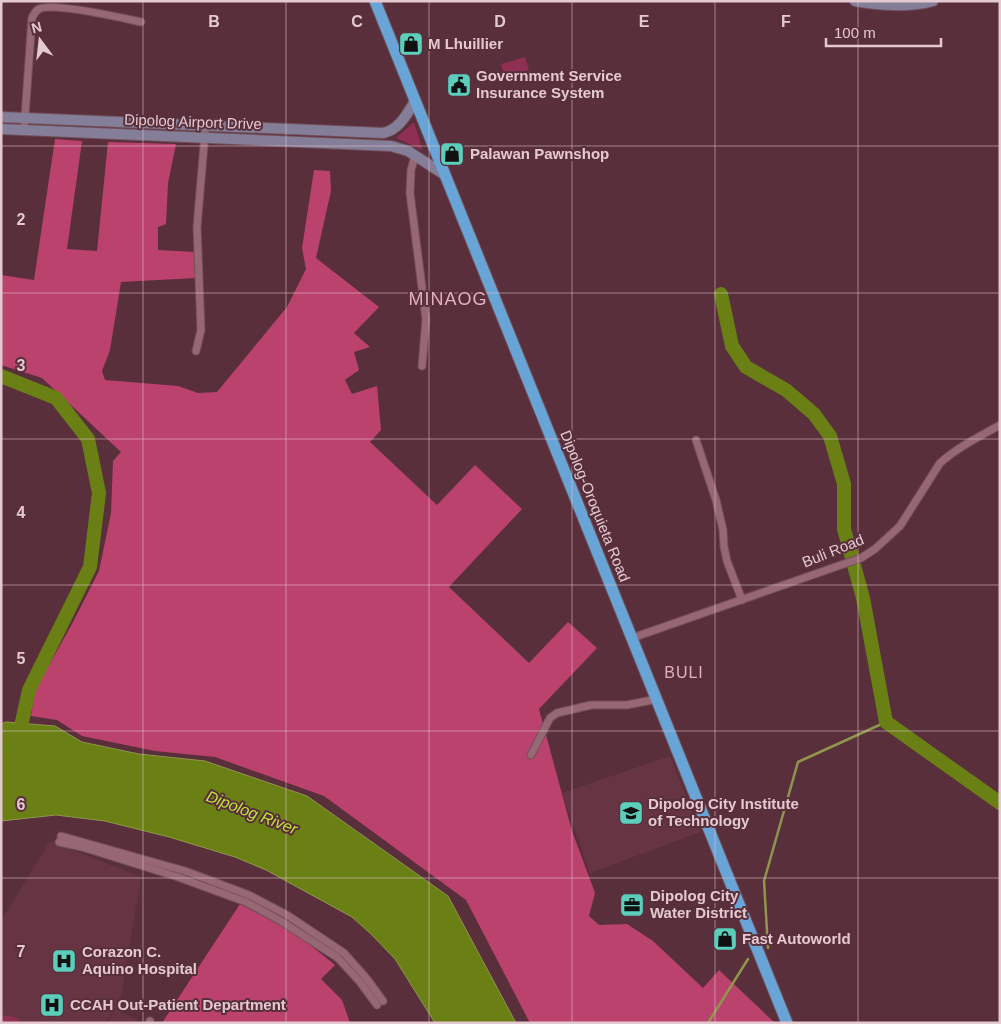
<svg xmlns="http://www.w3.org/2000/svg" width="1001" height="1024" viewBox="0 0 1001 1024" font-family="Helvetica,sans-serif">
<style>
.built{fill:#673444}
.green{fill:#8f2f52}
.forest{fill:#bc426e}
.water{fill:#6a8014;stroke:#8f964c}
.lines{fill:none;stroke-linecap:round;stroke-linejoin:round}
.stream{stroke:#8f964c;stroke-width:2.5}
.river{stroke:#6a8014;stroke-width:14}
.minor-casing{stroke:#724f5a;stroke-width:9}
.secondary-casing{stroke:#724f5a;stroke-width:12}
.trunk-casing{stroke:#724f5a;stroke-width:13}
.minor{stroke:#976774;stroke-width:7}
.secondary{stroke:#857e99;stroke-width:10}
.trunk{stroke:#68a4d6;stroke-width:11}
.grid{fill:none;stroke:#e4c9d0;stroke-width:1;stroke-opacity:0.55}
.labels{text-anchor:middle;stroke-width:4;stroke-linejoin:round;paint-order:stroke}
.poi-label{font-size:15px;font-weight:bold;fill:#e4c9d0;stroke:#592f3c;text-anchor:start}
.street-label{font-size:15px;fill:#e4c9d0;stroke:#592f3c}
.neighbourhood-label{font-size:16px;letter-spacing:1px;fill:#e4afbc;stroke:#592f3c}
.water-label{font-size:16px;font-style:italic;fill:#bfe439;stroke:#592f3c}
.quarter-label{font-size:18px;letter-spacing:1px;fill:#e4afbc;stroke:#592f3c}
.grid-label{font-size:16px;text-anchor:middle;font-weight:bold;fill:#e4c9d0;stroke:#592f3c;stroke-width:4;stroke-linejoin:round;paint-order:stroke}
</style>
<rect width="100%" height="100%" fill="#592f3c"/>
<!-- built -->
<g class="built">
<path d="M 670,756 L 700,832 L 590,873 L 562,793 Z"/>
<path d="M 50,841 L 141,877 L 120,1002 L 105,1023 L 1,1023 L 1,921 Z"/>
<path d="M 116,1009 L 142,1023 L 107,1023 Z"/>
</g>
<!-- green -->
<g class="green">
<path d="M 525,57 L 529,70 L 504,77 L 501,64 Z"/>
<path d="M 414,122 L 422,148 L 422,150 L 396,138 Z"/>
<path d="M 1,1015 L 15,1017 L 23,1023 L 1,1023 Z"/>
</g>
<!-- forest -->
<g class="forest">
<path d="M 55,139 L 82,141 L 67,249 L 97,251 L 108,142 L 176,144 L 168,183 L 166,224 L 158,227 L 158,250 L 195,252 L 196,278 L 121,282 L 110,350 L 102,371 L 105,380 L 178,386 L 198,393 L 217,392 L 287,307 L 306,269 L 302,248 L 314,170 L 330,171 L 331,191 L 316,258 L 379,307 L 354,333 L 370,347 L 354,352 L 359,370 L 345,380 L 352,394 L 377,386 L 381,430 L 370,442 L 437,505 L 475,465 L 522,509 L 449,587 L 529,663 L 568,622 L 597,648 L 539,709 L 572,831 L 595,893 L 589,916 L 599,925 L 627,924 L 653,941 L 703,988 L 719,970 L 775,1023 L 530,1023 L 466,900 L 324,796 L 215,757 L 155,751 L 82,736 L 57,720 L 31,716 L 35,690 L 72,624 L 99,571 L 111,513 L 113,461 L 121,452 L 42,378 L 1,365 L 1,275 L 34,280 Z"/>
<path d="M 240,904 L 294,932 L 335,965 L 321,979 L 342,1000 L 350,1023 L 162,1023 Z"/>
</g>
<!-- water -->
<path class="water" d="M 6,722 L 55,726 L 82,742 L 139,754 L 205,761 L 307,796 L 448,896 L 516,1023 L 435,1023 L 395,959 L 371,934 L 352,917 L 266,870 L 235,857 L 169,837 L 105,821 L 56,815 L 1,821 L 1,724 Z"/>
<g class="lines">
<!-- stream -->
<g class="stream">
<path d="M 768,948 L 764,881 L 798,762 L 886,722"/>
<path d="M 708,1023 L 748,959"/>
</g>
<!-- river -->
<g class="river">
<path d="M 721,294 L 732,346 L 746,367 L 786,390 L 814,414 L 830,436 L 844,484 L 844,529 L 863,598 L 886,722 L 1000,803"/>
<path d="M 1,376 L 56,398 L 88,439 L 99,493 L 90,567 L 29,690 L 18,740"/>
</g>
<defs>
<g id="minor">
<path d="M 24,130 L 32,18 C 34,14 35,11 39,9 C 53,2 123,18 141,22"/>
<path d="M 415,156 L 411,170 L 410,193 L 426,319 L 422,366"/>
<path d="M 196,351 L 201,330 L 197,227 L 205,133"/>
<path d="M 696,440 L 716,500 L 723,530 L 724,547 L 727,561 L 742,600"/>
<path d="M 632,638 L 861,558 L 875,549 L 900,526 L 940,463 C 958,447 979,437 1000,425"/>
<path d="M 531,755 L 550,718 L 557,713 L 591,705 L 627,705 L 657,699"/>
<path d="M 61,836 L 185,871 L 249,895 L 287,915 L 344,953 L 367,979 L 383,1001"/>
<path d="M 59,842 L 82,847 L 178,877 L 246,902 L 281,921 L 338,958 L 360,982 L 377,1005"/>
<path d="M 149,1023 L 150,1021"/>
</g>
<g id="secondary">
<path d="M 855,1 C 880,5 908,8 933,1"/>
<path d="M 1,117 L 383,133 C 399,130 407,114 415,101"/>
<path d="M 1,129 L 391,146 L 408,151 L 445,175"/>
</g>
<path id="trunk" d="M 375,1 L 787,1023"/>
</defs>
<!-- minor casing -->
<use href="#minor" class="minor-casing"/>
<!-- secondary casing -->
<use href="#secondary" class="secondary-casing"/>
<!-- trunk casing -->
<use href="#trunk" class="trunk-casing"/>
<!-- minor -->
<use href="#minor" class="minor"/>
<!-- secondary -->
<use href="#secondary" class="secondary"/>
<!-- trunk -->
<use href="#trunk" class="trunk"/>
</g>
<!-- grid -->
<path class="grid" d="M 143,1 L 143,1023M 286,1 L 286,1023M 429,1 L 429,1023M 572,1 L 572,1023M 715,1 L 715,1023M 858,1 L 858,1023M 1,146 L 1000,146M 1,293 L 1000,293M 1,439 L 1000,439M 1,585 L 1000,585M 1,731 L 1000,731M 1,878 L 1000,878"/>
<!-- icons -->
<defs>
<symbol id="shop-square" viewBox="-11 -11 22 22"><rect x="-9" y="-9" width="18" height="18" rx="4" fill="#5bcebc" stroke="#592f3c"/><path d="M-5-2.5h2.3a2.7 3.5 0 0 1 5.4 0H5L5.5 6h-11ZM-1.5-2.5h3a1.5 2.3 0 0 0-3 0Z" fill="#111"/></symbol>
<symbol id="civic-square" viewBox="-11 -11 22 22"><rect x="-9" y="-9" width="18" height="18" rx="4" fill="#5bcebc" stroke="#592f3c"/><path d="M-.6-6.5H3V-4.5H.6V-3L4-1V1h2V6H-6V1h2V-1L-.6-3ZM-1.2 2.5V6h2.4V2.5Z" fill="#111"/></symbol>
<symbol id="university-square" viewBox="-11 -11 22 22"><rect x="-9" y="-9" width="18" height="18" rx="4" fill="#5bcebc" stroke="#592f3c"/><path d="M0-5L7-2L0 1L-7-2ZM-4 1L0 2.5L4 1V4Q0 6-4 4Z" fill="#111"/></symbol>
<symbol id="office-square" viewBox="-11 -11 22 22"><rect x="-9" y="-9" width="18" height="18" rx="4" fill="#5bcebc" stroke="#592f3c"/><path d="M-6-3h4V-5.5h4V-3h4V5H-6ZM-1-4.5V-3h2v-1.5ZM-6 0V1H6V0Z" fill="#111"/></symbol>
<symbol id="hospital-square" viewBox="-11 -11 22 22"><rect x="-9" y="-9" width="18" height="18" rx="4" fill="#5bcebc" stroke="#592f3c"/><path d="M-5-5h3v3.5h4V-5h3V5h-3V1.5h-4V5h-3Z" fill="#111"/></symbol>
</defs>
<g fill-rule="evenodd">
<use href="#shop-square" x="397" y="30" width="28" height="28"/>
<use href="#civic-square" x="445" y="71" width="28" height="28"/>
<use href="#shop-square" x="438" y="140" width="28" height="28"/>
<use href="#university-square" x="617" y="799" width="28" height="28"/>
<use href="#office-square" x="618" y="891" width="28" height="28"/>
<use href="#shop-square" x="711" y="925" width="28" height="28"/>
<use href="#hospital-square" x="50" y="947" width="28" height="28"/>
<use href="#hospital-square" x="38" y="991" width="28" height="28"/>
</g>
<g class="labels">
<!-- poi labels -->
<g class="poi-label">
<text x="428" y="49">M Lhuillier</text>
<text x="476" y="81">Government Service<tspan x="476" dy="17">Insurance System</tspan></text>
<text x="470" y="159">Palawan Pawnshop</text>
<text x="648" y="809">Dipolog City Institute<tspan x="648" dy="17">of Technology</tspan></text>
<text x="650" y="901">Dipolog City<tspan x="650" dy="17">Water District</tspan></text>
<text x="742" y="944">Fast Autoworld</text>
<text x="82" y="957">Corazon C.<tspan x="82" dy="17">Aquino Hospital</tspan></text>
<text x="70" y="1010">CCAH Out-Patient Department</text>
</g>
<!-- street labels -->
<g class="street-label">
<text transform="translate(193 122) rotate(2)" y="5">Dipolog Airport Drive</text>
<text transform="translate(595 506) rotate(68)" y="5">Dipolog-Oroquieta Road</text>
<text transform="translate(833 551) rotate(-22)" y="5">Buli Road</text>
</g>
<!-- neighbourhood labels -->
<g class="neighbourhood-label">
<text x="684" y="678">BULI</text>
</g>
<!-- water labels -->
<g class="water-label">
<text transform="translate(252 812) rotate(21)" y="6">Dipolog River</text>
</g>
<!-- quarter labels -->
<g class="quarter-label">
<text x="448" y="305">MINAOG</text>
</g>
</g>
<g class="grid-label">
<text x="214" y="27">B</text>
<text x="357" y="27">C</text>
<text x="500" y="27">D</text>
<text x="644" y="27">E</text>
<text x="786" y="27">F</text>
<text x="21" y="225">2</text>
<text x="21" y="371">3</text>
<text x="21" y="518">4</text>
<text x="21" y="664">5</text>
<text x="21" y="810">6</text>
<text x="21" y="957">7</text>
</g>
<!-- border -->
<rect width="1001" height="1024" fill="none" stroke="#e4c9d0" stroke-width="5"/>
<!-- north arrow -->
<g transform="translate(40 40) rotate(345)" stroke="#592f3c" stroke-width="4" paint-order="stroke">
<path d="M0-4L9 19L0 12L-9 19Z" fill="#e4c9d0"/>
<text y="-8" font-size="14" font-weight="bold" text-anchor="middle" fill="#e4c9d0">N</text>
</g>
<!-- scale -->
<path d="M826 38v8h115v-8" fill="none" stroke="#e4c9d0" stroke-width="2.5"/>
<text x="834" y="38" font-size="15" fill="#e4c9d0" stroke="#592f3c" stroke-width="4" paint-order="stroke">100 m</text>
</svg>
